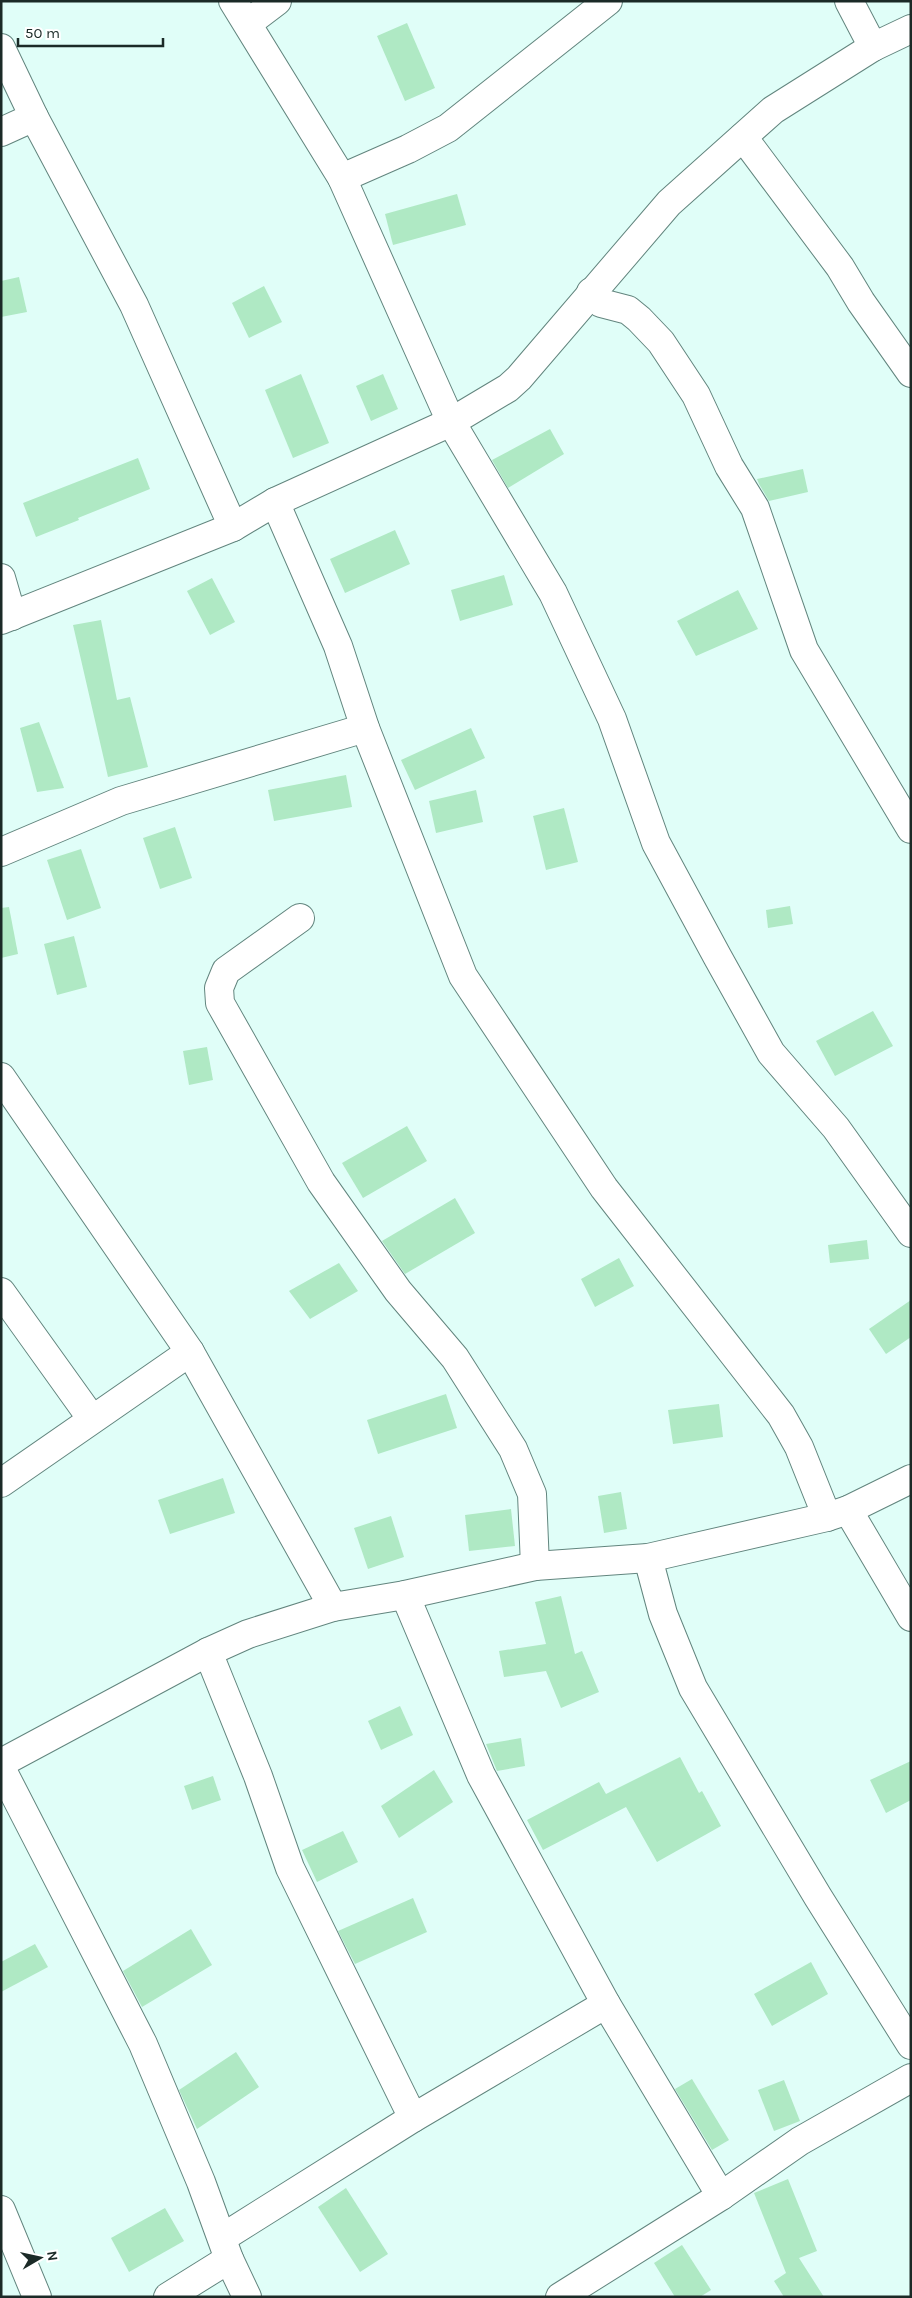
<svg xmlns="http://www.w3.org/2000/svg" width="912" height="2298" viewBox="0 0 912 2298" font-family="Karla,sans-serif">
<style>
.building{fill:#afe9c4}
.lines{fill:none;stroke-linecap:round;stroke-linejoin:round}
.minor-casing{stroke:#62857e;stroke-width:30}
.minor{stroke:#fff;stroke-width:28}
</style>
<rect width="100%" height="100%" fill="#e0fef8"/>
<!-- building -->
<g class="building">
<path d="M 407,23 L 435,88 L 405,101 L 377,36 Z"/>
<path d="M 457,194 L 466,225 L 393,245 L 385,214 Z"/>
<path d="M 19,277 L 27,312 L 1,317 L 1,281 Z"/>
<path d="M 264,286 L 282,322 L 249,338 L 232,303 Z"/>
<path d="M 301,374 L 329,443 L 293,458 L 265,390 Z"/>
<path d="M 383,374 L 398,409 L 371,421 L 356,386 Z"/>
<path d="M 550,429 L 564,454 L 508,488 L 492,460 Z"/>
<path d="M 138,458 L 150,489 L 78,518 L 79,520 L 36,537 L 23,503 Z"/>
<path d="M 803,469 L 808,492 L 769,501 L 759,484 L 757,479 Z"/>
<path d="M 395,530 L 410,564 L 345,593 L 330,559 Z"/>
<path d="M 504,575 L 513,605 L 460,621 L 451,590 Z"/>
<path d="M 212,578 L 235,622 L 210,635 L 187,591 Z"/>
<path d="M 738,590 L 758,629 L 696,656 L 677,621 Z"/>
<path d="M 101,620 L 117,700 L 130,697 L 148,767 L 108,777 L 73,625 Z"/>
<path d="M 39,722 L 64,788 L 37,792 L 20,728 Z"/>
<path d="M 471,728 L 485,758 L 415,790 L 401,760 Z"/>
<path d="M 346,775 L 352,807 L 274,821 L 268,790 Z"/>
<path d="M 476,790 L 483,822 L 436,833 L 429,801 Z"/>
<path d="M 564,808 L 578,862 L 546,870 L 533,816 Z"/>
<path d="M 175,827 L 192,878 L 160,889 L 143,838 Z"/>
<path d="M 81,849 L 101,908 L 67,920 L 47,860 Z"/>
<path d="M 790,906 L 793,924 L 768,928 L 766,910 Z"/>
<path d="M 9,907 L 18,954 L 1,958 L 1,908 Z"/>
<path d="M 74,936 L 87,987 L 57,995 L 44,944 Z"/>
<path d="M 873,1011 L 893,1046 L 835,1076 L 816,1041 Z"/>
<path d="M 207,1047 L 213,1080 L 189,1085 L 183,1051 Z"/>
<path d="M 407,1126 L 427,1161 L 363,1198 L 342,1163 Z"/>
<path d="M 455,1198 L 475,1233 L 405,1274 L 382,1241 Z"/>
<path d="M 867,1240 L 869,1259 L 830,1263 L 828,1245 Z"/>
<path d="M 619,1258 L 634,1286 L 595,1307 L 581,1279 Z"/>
<path d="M 339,1263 L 358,1291 L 310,1319 L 289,1291 Z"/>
<path d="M 911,1300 L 911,1337 L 886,1354 L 869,1329 Z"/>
<path d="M 446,1394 L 457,1428 L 378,1454 L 367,1420 Z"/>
<path d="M 719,1404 L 723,1437 L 673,1444 L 668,1410 Z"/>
<path d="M 223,1478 L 235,1513 L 170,1534 L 158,1500 Z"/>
<path d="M 621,1492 L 627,1529 L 604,1533 L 598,1496 Z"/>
<path d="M 511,1509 L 515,1546 L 469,1551 L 465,1515 Z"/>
<path d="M 391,1516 L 404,1557 L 368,1569 L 354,1528 Z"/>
<path d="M 561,1596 L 575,1654 L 582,1651 L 599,1692 L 561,1708 L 546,1671 L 504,1677 L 499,1651 L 546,1644 L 535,1602 Z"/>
<path d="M 400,1706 L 413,1735 L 381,1750 L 368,1721 Z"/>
<path d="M 521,1738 L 525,1766 L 497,1771 L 486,1744 Z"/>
<path d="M 680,1757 L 699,1793 L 702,1791 L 721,1826 L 657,1862 L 626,1807 L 543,1850 L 527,1820 L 599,1782 L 606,1794 Z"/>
<path d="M 911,1761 L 911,1800 L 886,1813 L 870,1780 Z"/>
<path d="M 434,1770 L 453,1802 L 399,1838 L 381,1806 Z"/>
<path d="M 213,1776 L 221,1800 L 192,1810 L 184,1786 Z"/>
<path d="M 343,1831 L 358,1862 L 317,1882 L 302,1850 Z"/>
<path d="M 413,1898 L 427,1932 L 355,1964 L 338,1931 Z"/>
<path d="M 191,1929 L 212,1965 L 142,2007 L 123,1971 Z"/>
<path d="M 35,1944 L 48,1967 L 1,1992 L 1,1962 Z"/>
<path d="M 811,1962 L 828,1994 L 772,2026 L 754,1994 Z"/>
<path d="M 236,2052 L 259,2087 L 197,2129 L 179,2090 Z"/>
<path d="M 692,2079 L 729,2140 L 712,2150 L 675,2089 Z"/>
<path d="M 784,2080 L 800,2121 L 774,2131 L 758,2090 Z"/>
<path d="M 788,2179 L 817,2251 L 799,2258 L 824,2297 L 784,2297 L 774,2281 L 786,2273 L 754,2193 Z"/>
<path d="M 346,2188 L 388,2254 L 360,2272 L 318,2207 Z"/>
<path d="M 165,2208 L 184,2241 L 129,2272 L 111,2238 Z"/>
<path d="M 682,2245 L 711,2290 L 700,2297 L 675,2297 L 654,2263 Z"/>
</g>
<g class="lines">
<defs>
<g id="minor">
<path d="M 233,1 L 342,178 L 451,422 L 553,593 L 612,719 L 656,843 L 717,956 L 771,1053 L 836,1128 L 911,1233"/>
<path d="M 849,1 L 873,47"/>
<path d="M 248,23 L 277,1"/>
<path d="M 1,48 L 34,117 L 1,132"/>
<path d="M 34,117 L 134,305 L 233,527"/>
<path d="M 743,137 L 840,267 L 861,302 L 911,373"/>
<path d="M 342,178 L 408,149 L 448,128 L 608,1"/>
<path d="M 591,292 L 601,303 L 628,310 L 639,319 L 661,342 L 696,395 L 729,466 L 755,508 L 804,650 L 911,829"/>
<path d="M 275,502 L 338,646 L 365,728 L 463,976 L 604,1188 L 781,1415 L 799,1447 L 827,1517"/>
<path d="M 1,578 L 12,616"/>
<path d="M 1,620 L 233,527 L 275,502 L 451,422 L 508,388 L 519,378 L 669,203 L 773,110 L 873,47 L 911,29"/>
<path d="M 1,852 L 121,801 L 365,728"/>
<path d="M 300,918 L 226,971 L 219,988 L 220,1003 L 321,1182 L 398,1291 L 455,1358 L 513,1449 L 532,1494 L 535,1566"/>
<path d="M 1,1077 L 190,1352 L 333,1607"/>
<path d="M 1,1292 L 92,1419"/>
<path d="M 1,1483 L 190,1352"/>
<path d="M 848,1510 L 911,1617"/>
<path d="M 648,1558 L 663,1614 L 693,1688 L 818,1897 L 911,2045"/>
<path d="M 405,1595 L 481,1775 L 606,2004 L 721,2196"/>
<path d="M 208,1652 L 258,1776 L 290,1868 L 413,2118"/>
<path d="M 1,1763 L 208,1652 L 248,1634 L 333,1607 L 405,1595 L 535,1566 L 648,1558 L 827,1517 L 848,1510 L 911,1479"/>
<path d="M 1,1768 L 143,2044 L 201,2182 L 229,2259 L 247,2297"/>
<path d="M 1,2210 L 37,2297"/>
<path d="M 222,2238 L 413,2118 L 606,2004"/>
<path d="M 168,2297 L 229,2259"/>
<path d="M 560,2297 L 721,2196 L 800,2141 L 911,2078"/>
</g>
</defs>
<!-- minor casing -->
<use href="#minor" class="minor-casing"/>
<!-- minor -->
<use href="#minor" class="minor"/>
</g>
<!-- border -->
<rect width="912" height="2298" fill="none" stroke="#1b2a27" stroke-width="5"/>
<!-- north arrow -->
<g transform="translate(40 2258) rotate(81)" stroke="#ffffff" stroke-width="4" paint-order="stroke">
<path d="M0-4L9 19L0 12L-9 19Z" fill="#1b2a27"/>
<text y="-8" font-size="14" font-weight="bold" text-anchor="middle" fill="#1b2a27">N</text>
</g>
<!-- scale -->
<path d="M18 38v8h145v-8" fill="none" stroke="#1b2a27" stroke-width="2.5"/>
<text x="25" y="38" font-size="15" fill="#1b2a27" stroke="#ffffff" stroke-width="4" paint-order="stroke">50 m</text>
</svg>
